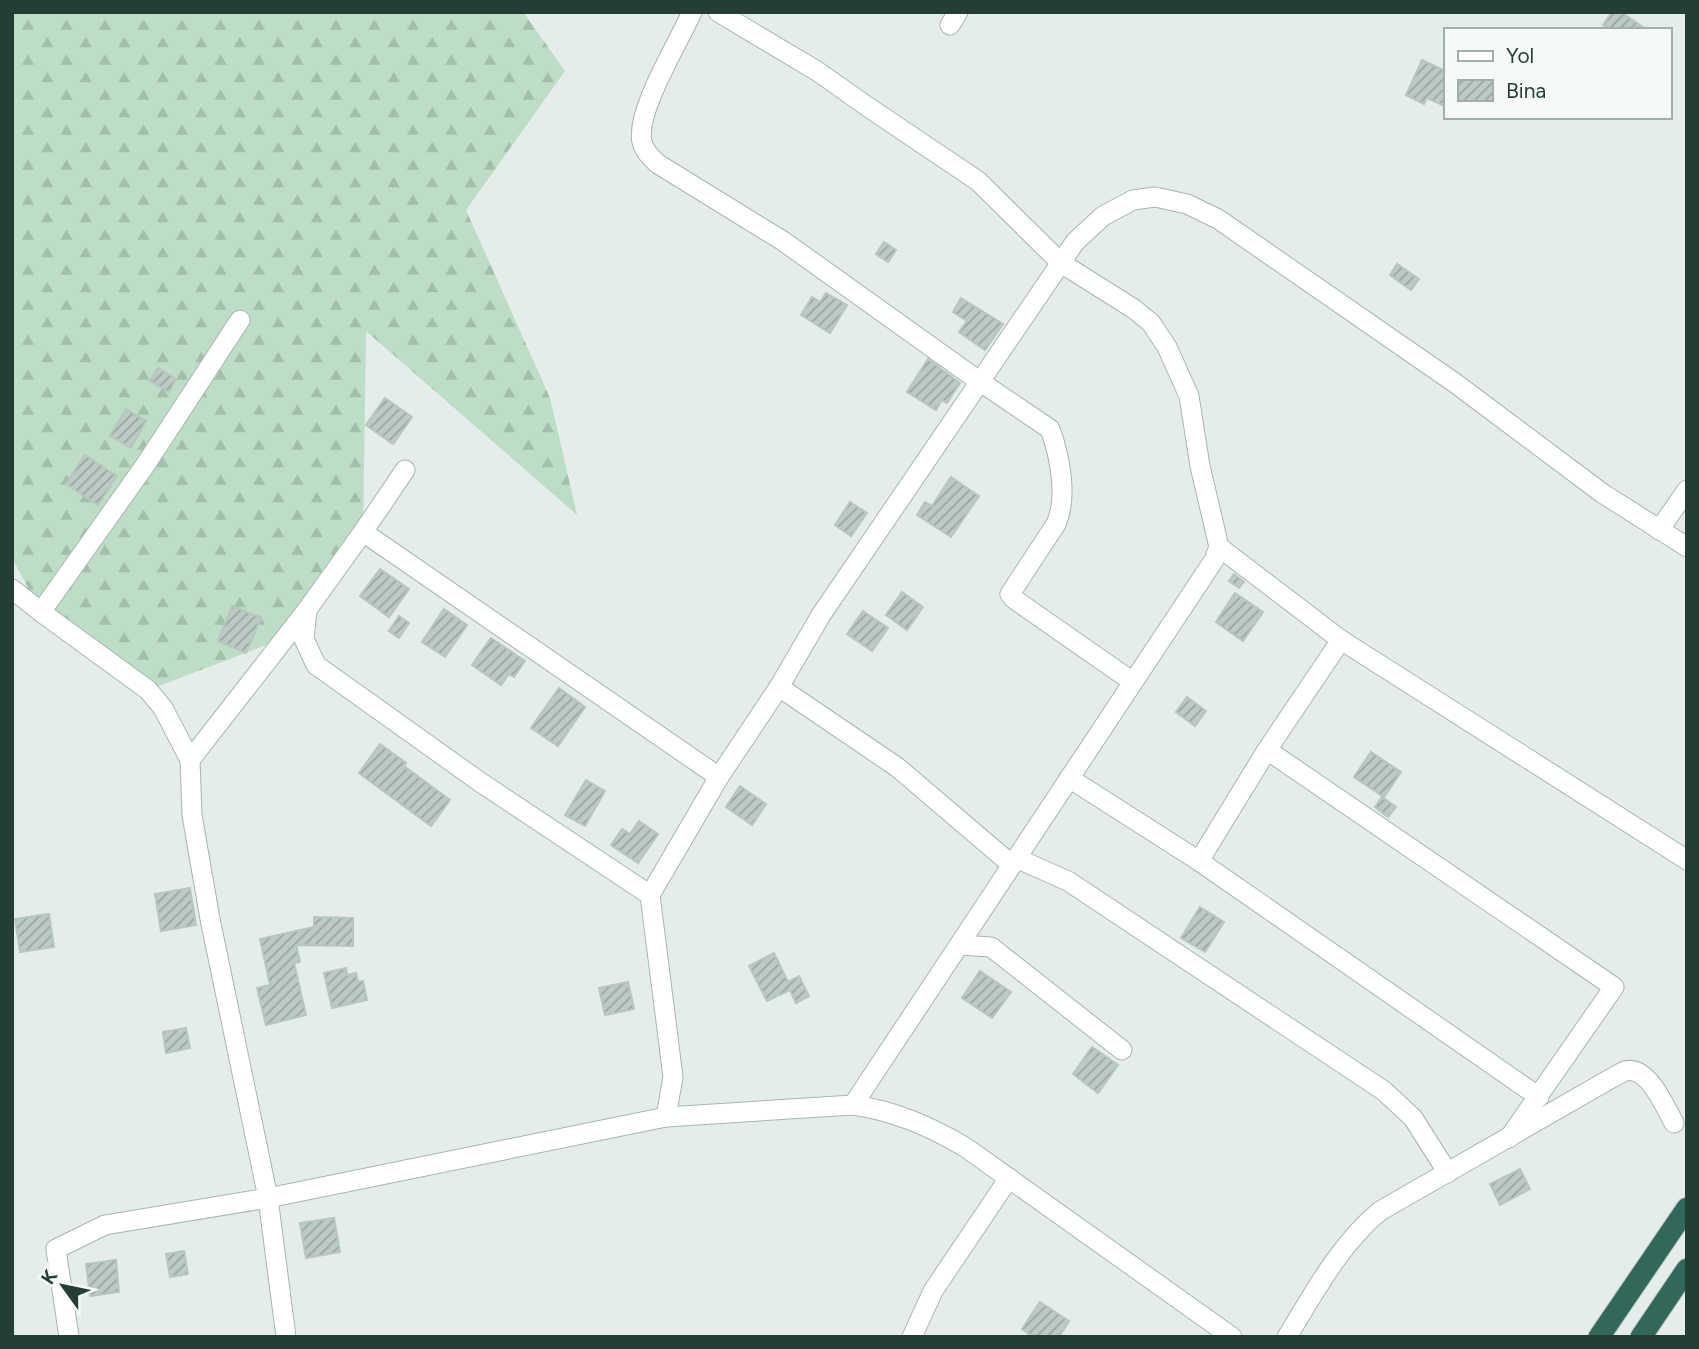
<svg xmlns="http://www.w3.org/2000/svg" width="1699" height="1349" viewBox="0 0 1699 1349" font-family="Figtree,sans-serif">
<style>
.forest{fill:url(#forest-firs)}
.building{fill:url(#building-hatch);stroke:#b7c6bf;stroke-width:2}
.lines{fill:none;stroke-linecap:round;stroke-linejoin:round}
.minor-casing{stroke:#a7b5b0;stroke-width:21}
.highway-casing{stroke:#c2c9c7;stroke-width:23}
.minor{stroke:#fff;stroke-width:19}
.highway{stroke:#32685b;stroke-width:21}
</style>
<defs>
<pattern id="forest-firs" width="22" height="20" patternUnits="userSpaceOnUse" patternTransform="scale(1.75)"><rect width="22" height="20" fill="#beddc6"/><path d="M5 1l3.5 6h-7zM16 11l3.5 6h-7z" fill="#a3bfab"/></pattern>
<pattern id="building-hatch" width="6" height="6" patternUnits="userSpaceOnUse" patternTransform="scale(1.75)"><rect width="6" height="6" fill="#bccac4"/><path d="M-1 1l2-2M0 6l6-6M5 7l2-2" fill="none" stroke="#99a5a0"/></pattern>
</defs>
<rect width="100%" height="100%" fill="#e4ede9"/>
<!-- forest -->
<path class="forest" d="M 12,12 L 523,12 L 565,71 L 466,210 L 550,398 L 577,515 L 366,331 L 363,532 L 285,638 L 148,690 L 41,612 L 12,558 Z"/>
<!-- building -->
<g class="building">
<path d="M 1612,12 L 1621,12 L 1647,30 L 1610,30 L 1603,25 Z"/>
<path d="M 1422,60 L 1445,71 L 1445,106 L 1427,98 L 1424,104 L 1406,95 Z"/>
<path d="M 884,242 L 896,250 L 888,262 L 876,254 Z"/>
<path d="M 1397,264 L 1419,279 L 1411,290 L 1390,275 Z"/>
<path d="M 826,293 L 847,305 L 830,333 L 801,315 L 812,297 L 820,302 Z"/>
<path d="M 961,298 L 1003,324 L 985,350 L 959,332 L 967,321 L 953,312 Z"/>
<path d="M 928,359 L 960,383 L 947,403 L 942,400 L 936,410 L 907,392 Z"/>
<path d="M 158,368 L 176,379 L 169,392 L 150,381 Z"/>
<path d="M 385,398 L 412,417 L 393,444 L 366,425 Z"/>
<path d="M 126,409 L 146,421 L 131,448 L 110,436 Z"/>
<path d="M 85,455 L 117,476 L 98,505 L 66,484 Z"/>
<path d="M 951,477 L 979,496 L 951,537 L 917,515 L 925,502 L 932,506 Z"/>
<path d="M 850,502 L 867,513 L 851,536 L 835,525 Z"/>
<path d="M 380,569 L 409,589 L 389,617 L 360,596 Z"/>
<path d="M 1234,574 L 1244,582 L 1239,588 L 1229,581 Z"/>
<path d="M 902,592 L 923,607 L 907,630 L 886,615 Z"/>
<path d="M 1235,593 L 1263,612 L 1243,641 L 1216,622 Z"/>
<path d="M 232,606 L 261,618 L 246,653 L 218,641 Z"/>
<path d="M 444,609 L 467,625 L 445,657 L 422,642 Z"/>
<path d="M 863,611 L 888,628 L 872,651 L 847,634 Z"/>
<path d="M 399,616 L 409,623 L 399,638 L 389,631 Z"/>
<path d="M 491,638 L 525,661 L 514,677 L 509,674 L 501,685 L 472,665 Z"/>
<path d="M 559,688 L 585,707 L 558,746 L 531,728 Z"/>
<path d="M 1187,697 L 1206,711 L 1195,726 L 1176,712 Z"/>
<path d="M 380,744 L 406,763 L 404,766 L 450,800 L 431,826 L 359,773 Z"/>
<path d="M 1371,752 L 1401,772 L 1384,797 L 1354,777 Z"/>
<path d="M 586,780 L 605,791 L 585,826 L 565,815 Z"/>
<path d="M 740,786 L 766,804 L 752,825 L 726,807 Z"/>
<path d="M 1382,797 L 1396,807 L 1388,817 L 1375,807 Z"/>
<path d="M 639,821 L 658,834 L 638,863 L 611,845 L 622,829 L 630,834 Z"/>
<path d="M 190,888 L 196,925 L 161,931 L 155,894 Z"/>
<path d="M 1200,907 L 1224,922 L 1205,952 L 1181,938 Z"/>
<path d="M 49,914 L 54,947 L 20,952 L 15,919 Z"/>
<path d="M 314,917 L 353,918 L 353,946 L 296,945 L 300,962 L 294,963 L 306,1015 L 266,1025 L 257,988 L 270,985 L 260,939 L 314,927 Z"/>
<path d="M 774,953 L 788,982 L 799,976 L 809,996 L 796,1003 L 790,990 L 767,1001 L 749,966 Z"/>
<path d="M 346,968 L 347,975 L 356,973 L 358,982 L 363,981 L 367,1000 L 332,1008 L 324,973 Z"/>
<path d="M 980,971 L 1011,992 L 992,1018 L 962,998 Z"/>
<path d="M 628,982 L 634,1009 L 605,1015 L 599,988 Z"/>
<path d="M 186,1028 L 190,1048 L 166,1053 L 163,1032 Z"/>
<path d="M 1092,1047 L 1118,1065 L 1098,1093 L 1073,1074 Z"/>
<path d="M 1520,1169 L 1530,1189 L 1500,1205 L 1490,1184 Z"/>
<path d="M 334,1218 L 340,1252 L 306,1258 L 300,1223 Z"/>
<path d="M 184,1251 L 188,1274 L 170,1277 L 166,1254 Z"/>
<path d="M 116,1260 L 119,1292 L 90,1296 L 86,1264 Z"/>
<path d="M 1040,1302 L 1069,1321 L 1059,1337 L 1033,1337 L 1022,1329 Z"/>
</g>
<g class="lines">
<defs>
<g id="minor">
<path d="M 692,12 C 679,42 635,112 642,142 C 644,151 651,158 658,164 L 783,241 L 979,381 L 1050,429 C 1060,456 1068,498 1056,524 L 1010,594 L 1014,599 L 1133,682"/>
<path d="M 718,12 L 817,71 L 868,107 L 978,181 L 1061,263 L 1134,309 L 1151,323 L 1167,347 L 1189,396 L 1200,466 L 1219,547 L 1214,560 L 853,1105"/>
<path d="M 950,25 L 958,12"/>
<path d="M 240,320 L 146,464 L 41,612 L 148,690 L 163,708 L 190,760 L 192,815 L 210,919 L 268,1198 L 286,1337"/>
<path d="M 1659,530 L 1687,490"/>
<path d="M 363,532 L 405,470"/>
<path d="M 1219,547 L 1341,640 L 1687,860"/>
<path d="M 12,589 L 41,612"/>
<path d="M 307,610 L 304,639 L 316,665 L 480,782 L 650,895"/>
<path d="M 779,687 L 897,767 L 1012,865"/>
<path d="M 1267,750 L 1614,987 L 1509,1138"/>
<path d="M 190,760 L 307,610 L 363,532 L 719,777"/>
<path d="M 1069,778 L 1199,861 L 1539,1097"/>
<path d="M 1016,858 L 1068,881 L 1384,1091 L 1413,1118 L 1448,1173"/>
<path d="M 1199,861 L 1267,750 L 1341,640"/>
<path d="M 959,945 L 991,947 L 1122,1050"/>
<path d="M 666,1117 L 853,1105 C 895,1111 929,1126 965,1147 L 1232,1337"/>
<path d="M 69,1337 L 56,1249 L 105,1225 L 268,1198 L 666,1117 L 673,1077 L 650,895 L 719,777 L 779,687 L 821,615 L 1075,242 L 1103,216 L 1133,200 L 1155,197 L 1187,204 L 1218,219 L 1455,383 L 1602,493 L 1687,547"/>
<path d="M 912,1337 L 933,1291 L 1009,1178"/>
<path d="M 1287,1337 C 1314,1293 1340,1244 1380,1211 L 1610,1079 C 1615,1077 1620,1073 1625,1071 C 1648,1065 1665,1107 1674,1123"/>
</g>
<g id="highway">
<path d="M 1599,1337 L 1687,1208"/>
<path d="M 1641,1337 L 1687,1269"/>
</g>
</defs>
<!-- minor casing -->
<use href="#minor" class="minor-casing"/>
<!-- highway casing -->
<use href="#highway" class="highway-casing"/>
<!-- minor -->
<use href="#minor" class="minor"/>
<!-- highway -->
<use href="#highway" class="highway"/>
</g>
<!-- border -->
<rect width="1699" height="1349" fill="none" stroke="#243e36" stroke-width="28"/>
<!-- legend -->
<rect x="1444" y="28" width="228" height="91" fill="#f5f9f7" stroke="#a1aeaa" stroke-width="2"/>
<rect x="1458" y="51" width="35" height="10" fill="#ffffff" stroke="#a1aeaa" stroke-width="2"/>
<text x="1506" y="63" font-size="21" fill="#243e36">Yol</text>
<rect x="1458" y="80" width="35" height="21" fill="url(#building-hatch)" stroke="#a1aeaa" stroke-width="2"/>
<text x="1506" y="98" font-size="21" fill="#243e36">Bina</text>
<!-- north arrow -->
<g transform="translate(63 1286) rotate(303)" stroke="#f5f9f7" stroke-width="5" paint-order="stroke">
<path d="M0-5L12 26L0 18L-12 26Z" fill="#243e36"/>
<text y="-10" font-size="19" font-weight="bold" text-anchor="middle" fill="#243e36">K</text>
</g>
</svg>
